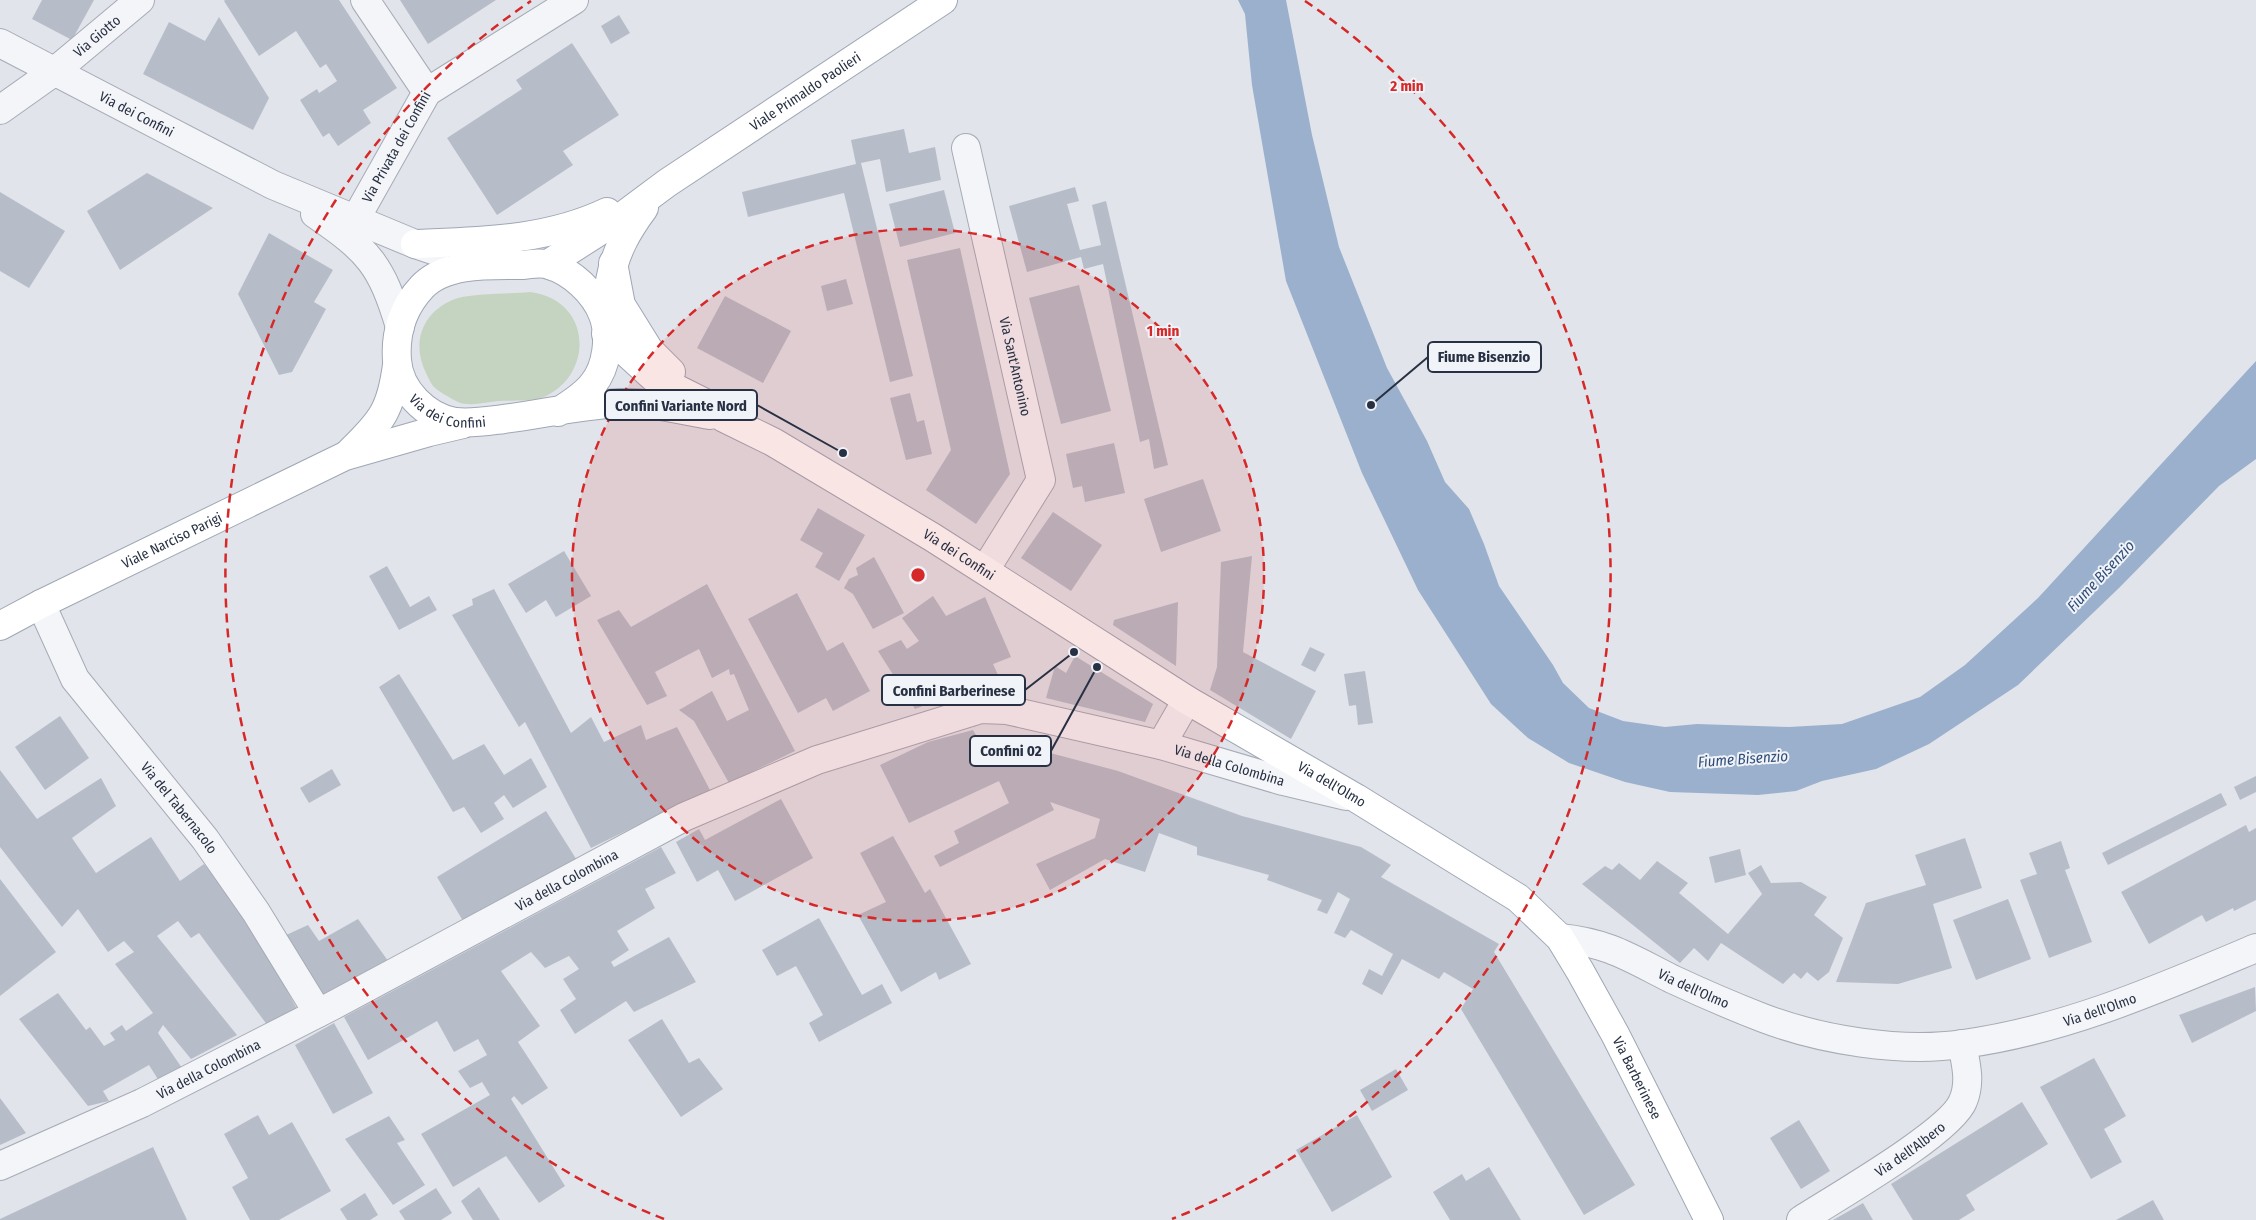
<svg xmlns="http://www.w3.org/2000/svg" width="2256" height="1220" viewBox="0 0 2256 1220" font-family="'Fira Sans Condensed',sans-serif">
<style>
.green{fill:#c5d4c1}
.water{fill:#9ab0cc}
.building{fill:#b7bdc8}
.lines{fill:none;stroke-linecap:round;stroke-linejoin:round}
.minor-casing{stroke:#a6abb5;stroke-width:30}
.major-casing{stroke:#9fa7b6;stroke-width:30}
.minor{stroke:#f4f5f8;stroke-width:28}
.major{stroke:#fff;stroke-width:28}
.ring{fill:none;stroke:#d62828;stroke-width:2.5;stroke-dasharray:9 6}
.labels{text-anchor:middle;stroke-width:4;stroke-linejoin:round;paint-order:stroke}
.street-label{font-size:14px;fill:#283143;stroke:#f0f3f7}
.water-label{font-size:15px;font-style:italic;fill:#304d79;stroke:#f0f3f7}
.centre{fill:#d62828;stroke:#f0f3f7;stroke-width:2.5}
.ring-label{font-size:15px;text-anchor:middle;font-weight:bold;fill:#d62828;stroke:#f0f3f7;stroke-width:4;stroke-linejoin:round;paint-order:stroke}
.leader{fill:none;stroke:#283143;stroke-width:2}
.callout-dot{fill:#283143;stroke:#f0f3f7;stroke-width:2}
.callout{fill:#f0f3f7;stroke:#283143;stroke-width:2}
.callout-label{font-size:15px;text-anchor:middle;font-weight:bold;fill:#283143}
</style>
<rect width="100%" height="100%" fill="#e1e4ea"/>
<!-- green -->
<path class="green" d="M 530,292 C 593,300 594,375 544,397 C 532,402 513,400 499,401 C 487,402 469,407 458,402 C 449,397 440,393 433,386 C 430,382 428,377 426,373 C 410,341 424,309 458,298 C 477,293 510,294 530,292 Z"/>
<!-- water -->
<path class="water" d="M 1238,0 L 1286,0 L 1312,135 L 1339,247 L 1387,368 L 1427,441 L 1445,482 L 1469,509 L 1484,544 L 1499,586 L 1553,665 L 1563,683 L 1589,708 L 1623,721 L 1665,727 L 1697,724 L 1789,727 L 1842,724 L 1920,697 L 1965,665 L 2038,598 L 2256,361 L 2256,459 L 2219,486 L 2120,587 L 2018,685 L 1929,744 L 1876,769 L 1822,781 L 1796,791 L 1758,795 L 1670,792 L 1625,782 L 1569,763 L 1528,738 L 1491,704 L 1418,590 L 1362,473 L 1286,281 L 1252,85 L 1245,14 Z"/>
<!-- building -->
<g class="building">
<path d="M 42,0 L 94,0 L 72,40 L 32,19 Z"/>
<path d="M 225,0 L 339,0 L 397,88 L 363,110 L 371,123 L 338,146 L 329,133 L 323,137 L 300,100 L 317,89 L 319,93 L 337,81 L 326,64 L 320,68 L 296,31 L 259,56 L 224,1 Z"/>
<path d="M 400,0 L 496,0 L 428,44 Z"/>
<path d="M 619,15 L 630,33 L 611,44 L 601,26 Z"/>
<path d="M 219,17 L 269,98 L 253,130 L 143,74 L 169,22 L 205,41 Z"/>
<path d="M 572,43 L 619,115 L 563,151 L 573,165 L 497,215 L 447,138 L 522,89 L 516,80 Z"/>
<path d="M 904,129 L 909,153 L 935,147 L 941,180 L 886,192 L 880,159 L 861,163 L 913,376 L 890,382 L 844,193 L 748,217 L 742,192 L 856,164 L 851,140 Z"/>
<path d="M 147,173 L 213,208 L 120,270 L 87,211 Z"/>
<path d="M 1075,187 L 1079,201 L 1067,204 L 1080,250 L 1101,245 L 1092,205 L 1106,201 L 1168,465 L 1154,469 L 1149,439 L 1140,442 L 1103,264 L 1084,269 L 1081,257 L 1027,272 L 1009,206 Z"/>
<path d="M 944,190 L 955,233 L 900,247 L 889,204 Z"/>
<path d="M 0,192 L 65,231 L 29,288 L 0,271 Z"/>
<path d="M 269,233 L 333,270 L 314,302 L 326,309 L 292,372 L 279,375 L 238,294 Z"/>
<path d="M 960,248 L 1010,474 L 976,524 L 926,490 L 951,450 L 907,260 Z"/>
<path d="M 846,279 L 853,304 L 827,311 L 821,286 Z"/>
<path d="M 1079,285 L 1111,411 L 1061,424 L 1029,298 Z"/>
<path d="M 725,296 L 791,331 L 763,383 L 697,348 Z"/>
<path d="M 910,393 L 917,422 L 924,420 L 932,454 L 906,460 L 890,398 Z"/>
<path d="M 1114,443 L 1125,493 L 1085,502 L 1082,486 L 1073,488 L 1066,454 Z"/>
<path d="M 1203,479 L 1221,531 L 1161,552 L 1144,499 Z"/>
<path d="M 818,508 L 865,535 L 839,581 L 815,567 L 823,553 L 800,540 Z"/>
<path d="M 1053,512 L 1102,545 L 1071,591 L 1021,558 Z"/>
<path d="M 564,551 L 591,596 L 556,617 L 546,600 L 526,613 L 508,584 Z"/>
<path d="M 1252,556 L 1243,652 L 1316,691 L 1291,739 L 1210,690 L 1217,667 L 1221,562 Z"/>
<path d="M 874,557 L 904,613 L 873,629 L 853,594 L 844,588 L 849,579 L 858,575 L 856,568 Z"/>
<path d="M 387,566 L 410,607 L 429,596 L 437,610 L 399,630 L 369,576 Z"/>
<path d="M 707,584 L 795,751 L 729,783 L 694,721 L 679,710 L 712,691 L 727,721 L 749,710 L 734,674 L 730,675 L 729,669 L 712,678 L 699,649 L 655,672 L 667,696 L 647,705 L 597,620 L 619,610 L 631,627 Z"/>
<path d="M 494,589 L 571,733 L 591,717 L 604,742 L 641,725 L 646,740 L 677,727 L 710,790 L 591,848 L 525,722 L 519,727 L 452,615 L 473,605 L 472,599 Z"/>
<path d="M 797,593 L 827,651 L 843,642 L 870,691 L 833,711 L 826,698 L 798,713 L 748,619 Z"/>
<path d="M 933,596 L 946,616 L 985,597 L 1011,657 L 993,664 L 999,677 L 915,709 L 878,651 L 901,640 L 907,649 L 919,641 L 902,618 Z"/>
<path d="M 1178,602 L 1176,666 L 1113,625 L 1114,620 Z"/>
<path d="M 1310,647 L 1325,654 L 1315,672 L 1301,665 Z"/>
<path d="M 1075,656 L 1153,704 L 1145,722 L 1046,698 L 1055,666 L 1066,673 Z"/>
<path d="M 1365,671 L 1373,723 L 1358,725 L 1356,705 L 1349,706 L 1344,674 Z"/>
<path d="M 399,674 L 453,760 L 484,744 L 504,775 L 531,758 L 547,787 L 513,808 L 504,795 L 494,803 L 504,819 L 481,833 L 464,807 L 453,812 L 379,687 Z"/>
<path d="M 60,716 L 89,758 L 45,790 L 15,747 Z"/>
<path d="M 973,730 L 985,751 L 1019,735 L 1024,746 L 1118,771 L 1242,816 L 1361,847 L 1391,865 L 1381,877 L 1499,944 L 1494,952 L 1635,1185 L 1584,1215 L 1461,1009 L 1473,989 L 1444,972 L 1439,979 L 1402,959 L 1382,995 L 1362,984 L 1369,969 L 1382,976 L 1393,954 L 1351,930 L 1345,938 L 1334,933 L 1350,899 L 1338,892 L 1327,914 L 1317,910 L 1322,900 L 1267,880 L 1269,875 L 1197,855 L 1197,847 L 1159,833 L 1145,872 L 1105,859 L 1050,890 L 1036,864 L 1095,838 L 1100,819 L 1050,802 L 1054,810 L 940,867 L 934,856 L 959,843 L 954,831 L 1009,803 L 999,781 L 909,823 L 880,765 L 928,742 Z"/>
<path d="M 332,769 L 341,785 L 309,803 L 300,788 Z"/>
<path d="M 0,770 L 37,819 L 101,778 L 116,806 L 72,838 L 96,873 L 151,837 L 180,881 L 204,864 L 250,922 L 297,1009 L 268,1026 L 199,933 L 191,938 L 178,921 L 157,936 L 237,1035 L 191,1059 L 163,1025 L 158,1033 L 182,1068 L 159,1081 L 149,1065 L 103,1091 L 109,1101 L 88,1106 L 19,1019 L 58,993 L 86,1030 L 90,1027 L 104,1046 L 115,1040 L 110,1033 L 122,1025 L 126,1031 L 153,1013 L 115,964 L 134,952 L 124,941 L 108,952 L 78,909 L 62,927 L 0,847 Z"/>
<path d="M 2256,776 L 2256,792 L 2240,800 L 2234,787 Z"/>
<path d="M 2221,793 L 2227,805 L 2108,865 L 2102,853 Z"/>
<path d="M 781,799 L 813,858 L 735,901 L 718,870 L 697,882 L 676,842 L 699,829 L 705,840 Z"/>
<path d="M 546,811 L 580,865 L 466,926 L 437,877 Z"/>
<path d="M 2246,825 L 2249,832 L 2256,828 L 2256,900 L 2234,911 L 2233,908 L 2206,922 L 2202,915 L 2149,944 L 2121,892 Z"/>
<path d="M 893,836 L 925,893 L 930,889 L 971,964 L 939,980 L 936,972 L 901,992 L 858,915 L 886,902 L 860,853 Z"/>
<path d="M 1965,838 L 1982,888 L 1933,904 L 1952,968 L 1898,984 L 1836,982 L 1866,903 L 1926,885 L 1915,855 Z"/>
<path d="M 2061,841 L 2070,868 L 2065,870 L 2092,942 L 2049,958 L 2020,880 L 2037,874 L 2029,853 Z"/>
<path d="M 661,847 L 676,873 L 645,889 L 655,908 L 617,931 L 629,950 L 611,962 L 614,967 L 669,937 L 696,982 L 634,1012 L 626,1001 L 575,1034 L 560,1010 L 576,999 L 563,979 L 579,969 L 569,956 L 545,968 L 531,952 L 501,971 L 540,1026 L 518,1042 L 548,1088 L 522,1105 L 514,1096 L 511,1099 L 565,1186 L 539,1203 L 506,1156 L 453,1187 L 421,1134 L 490,1095 L 482,1082 L 470,1088 L 458,1071 L 487,1055 L 478,1039 L 454,1052 L 437,1021 L 368,1060 L 344,1017 Z"/>
<path d="M 1740,849 L 1746,875 L 1715,883 L 1709,857 Z"/>
<path d="M 1657,861 L 1688,883 L 1679,893 L 1728,934 L 1762,894 L 1748,873 L 1761,865 L 1771,883 L 1801,882 L 1827,897 L 1814,915 L 1843,938 L 1829,972 L 1818,981 L 1807,972 L 1801,979 L 1794,973 L 1783,984 L 1721,943 L 1708,961 L 1694,948 L 1680,963 L 1582,884 L 1605,866 L 1612,870 L 1619,863 L 1640,880 Z"/>
<path d="M 0,879 L 56,952 L 0,996 Z"/>
<path d="M 2008,899 L 2031,959 L 1976,980 L 1953,920 Z"/>
<path d="M 819,918 L 862,995 L 882,984 L 892,1003 L 819,1042 L 809,1023 L 823,1015 L 796,966 L 777,976 L 762,950 Z"/>
<path d="M 358,919 L 391,965 L 321,999 L 284,936 L 308,925 L 319,941 Z"/>
<path d="M 2255,987 L 2256,1011 L 2192,1043 L 2179,1015 Z"/>
<path d="M 662,1019 L 689,1063 L 699,1058 L 723,1089 L 681,1117 L 628,1040 Z"/>
<path d="M 334,1023 L 373,1093 L 333,1114 L 295,1045 Z"/>
<path d="M 2094,1058 L 2126,1116 L 2104,1129 L 2122,1162 L 2091,1179 L 2040,1087 Z"/>
<path d="M 1396,1069 L 1408,1090 L 1372,1111 L 1360,1090 Z"/>
<path d="M 0,1098 L 26,1133 L 0,1145 Z"/>
<path d="M 2022,1102 L 2048,1144 L 1966,1195 L 1975,1210 L 1959,1220 L 1913,1220 L 1891,1184 Z"/>
<path d="M 258,1115 L 269,1135 L 292,1122 L 331,1191 L 279,1220 L 250,1220 L 232,1187 L 248,1178 L 224,1134 Z"/>
<path d="M 1357,1115 L 1392,1177 L 1332,1212 L 1296,1150 Z"/>
<path d="M 389,1116 L 405,1140 L 397,1143 L 425,1185 L 393,1205 L 345,1139 Z"/>
<path d="M 1799,1120 L 1830,1171 L 1801,1189 L 1770,1138 Z"/>
<path d="M 153,1147 L 187,1220 L 0,1220 L 0,1219 Z"/>
<path d="M 1489,1167 L 1521,1220 L 1450,1220 L 1433,1192 L 1462,1174 L 1466,1181 Z"/>
<path d="M 479,1187 L 500,1220 L 473,1220 L 461,1201 Z"/>
<path d="M 436,1188 L 452,1213 L 441,1220 L 405,1220 L 399,1211 Z"/>
<path d="M 365,1193 L 378,1215 L 370,1220 L 347,1220 L 340,1209 Z"/>
<path d="M 2153,1200 L 2164,1220 L 2116,1220 Z"/>
<path d="M 1863,1203 L 1873,1220 L 1833,1220 Z"/>
</g>
<g class="lines">
<defs>
<g id="minor">
<path d="M 365,0 L 427,92"/>
<path id="s1" d="M 0,43 L 273,185 L 415,244 L 436,251"/>
<path id="s2" d="M 0,110 L 55,71 L 140,0"/>
<path id="s3" d="M 966,148 L 1041,480 L 985,570"/>
<path d="M 315,214 C 369,251 381,264 400,327"/>
<path id="s4" d="M 355,220 L 427,92 L 574,0"/>
<path id="s5" d="M 41,604 L 75,679 L 205,839 L 256,912 L 318,1013"/>
<path d="M 1161,745 L 1187,700"/>
<path id="s6" d="M 1560,938 C 1609,943 1630,958 1672,979 C 1702,993 1732,1006 1763,1018 C 1821,1040 1900,1053 1963,1044 C 2066,1030 2161,988 2256,948"/>
<path id="s7" d="M 0,1166 L 142,1103 L 332,1006 L 684,817 L 817,760 L 981,709 L 1007,710 L 1161,745 L 1283,781 L 1346,796"/>
<path id="s8" d="M 1801,1220 C 1835,1198 1951,1132 1963,1101 C 1971,1082 1966,1064 1962,1044"/>
</g>
<g id="major">
<path d="M 415,244 C 481,241 546,241 607,212"/>
<path d="M 613,263 L 621,305 L 649,350 L 671,372"/>
<path id="s9" d="M 548,264 L 620,218 L 667,183 L 943,0"/>
<path d="M 610,281 C 615,252 627,231 644,208"/>
<path id="s10" d="M 606,334 L 653,377 L 703,402 L 724,418 L 773,442 L 932,537 L 1187,700 L 1356,798 L 1518,898 L 1560,938 L 1580,971 L 1615,1034 L 1709,1220"/>
<path id="s11" d="M 558,412 C 570,404 584,396 593,384 C 607,367 611,336 603,315 C 595,293 571,271 549,265 C 542,262 531,264 523,265 C 492,265 445,262 422,287 C 403,307 395,333 397,360 C 399,390 426,417 455,422 C 471,424 488,421 504,419 C 542,414 582,405 620,403 C 650,402 681,410 710,415"/>
<path d="M 350,452 C 382,421 391,410 397,365"/>
<path id="s12" d="M 0,626 L 41,604 L 345,456 L 429,432 L 463,424"/>
</g>
</defs>
<!-- minor casing -->
<use href="#minor" class="minor-casing"/>
<!-- major casing -->
<use href="#major" class="major-casing"/>
<!-- minor -->
<use href="#minor" class="minor"/>
<!-- major -->
<use href="#major" class="major"/>
</g>
<!-- distance rings -->
<circle cx="918" cy="575" r="346" fill="#d62828" fill-opacity=".12"/>
<g class="ring">
<circle cx="918" cy="575" r="346"/>
<path d="M664 1219A692 692 0 0 1 531 1M1305 1A692 692 0 0 1 1172 1219"/>
</g>
<g class="labels">
<!-- street labels -->
<g class="street-label">
<text dy="5" stroke="none"><textPath href="#s2" startOffset="122">Via Giotto</textPath></text>
<text dy="5" stroke="none"><textPath href="#s9" startOffset="310">Viale Primaldo Paolieri</textPath></text>
<text dy="5" stroke="none"><textPath href="#s1" startOffset="154">Via dei Confini</textPath></text>
<text dy="5" stroke="none"><textPath href="#s4" startOffset="84">Via Privata dei Confini</textPath></text>
<text dy="5" stroke="none"><textPath href="#s3" startOffset="224">Via Sant'Antonino</textPath></text>
<text dy="5" stroke="none"><textPath href="#s11" startOffset="486">Via dei Confini</textPath></text>
<text dy="5" stroke="none"><textPath href="#s12" startOffset="192">Viale Narciso Parigi</textPath></text>
<text dy="5" stroke="none"><textPath href="#s10" startOffset="418">Via dei Confini</textPath></text>
<text dy="5" stroke="none"><textPath href="#s7" startOffset="1340">Via della Colombina</textPath></text>
<text dy="5" stroke="none"><textPath href="#s10" startOffset="856">Via dell'Olmo</textPath></text>
<text dy="5" stroke="none"><textPath href="#s5" startOffset="248">Via del Tabernacolo</textPath></text>
<text dy="5" stroke="none"><textPath href="#s7" startOffset="635">Via della Colombina</textPath></text>
<text dy="5" stroke="none"><textPath href="#s6" startOffset="144">Via dell'Olmo</textPath></text>
<text dy="5" stroke="none"><textPath href="#s6" startOffset="564">Via dell'Olmo</textPath></text>
<text dy="5" stroke="none"><textPath href="#s7" startOffset="230">Via della Colombina</textPath></text>
<text dy="5" stroke="none"><textPath href="#s10" startOffset="1292">Via Barberinese</textPath></text>
<text dy="5" stroke="none"><textPath href="#s8" startOffset="130">Via dell'Albero</textPath></text>
</g>
<!-- water labels -->
<g class="water-label">
<text transform="translate(2101 576) rotate(-47)" y="5">Fiume Bisenzio</text>
<text transform="translate(1743 759) rotate(-4)" y="5">Fiume Bisenzio</text>
</g>
</g>
<circle cx="918" cy="575" r="8" class="centre"/>
<g class="ring-label">
<text x="1407" y="91">2 min</text>
<text x="1163" y="336">1 min</text>
</g>
<!-- callouts -->
<path class="leader" d="M1371 405L1428 357M843 453L757 405M1074 652L1025 690M1097 667L1051 751"/>
<g class="callout-dot">
<circle cx="1371" cy="405" r="5"/>
<circle cx="843" cy="453" r="5"/>
<circle cx="1074" cy="652" r="5"/>
<circle cx="1097" cy="667" r="5"/>
</g>
<g class="callout">
<rect x="1428" y="342" width="113" height="30" rx="5"/>
<rect x="605" y="390" width="152" height="30" rx="5"/>
<rect x="882" y="675" width="143" height="30" rx="5"/>
<rect x="970" y="736" width="81" height="30" rx="5"/>
</g>
<g class="callout-label">
<text x="1484" y="362">Fiume Bisenzio</text>
<text x="681" y="411">Confini Variante Nord</text>
<text x="954" y="696">Confini Barberinese</text>
<text x="1011" y="756">Confini 02</text>
</g>
</svg>
